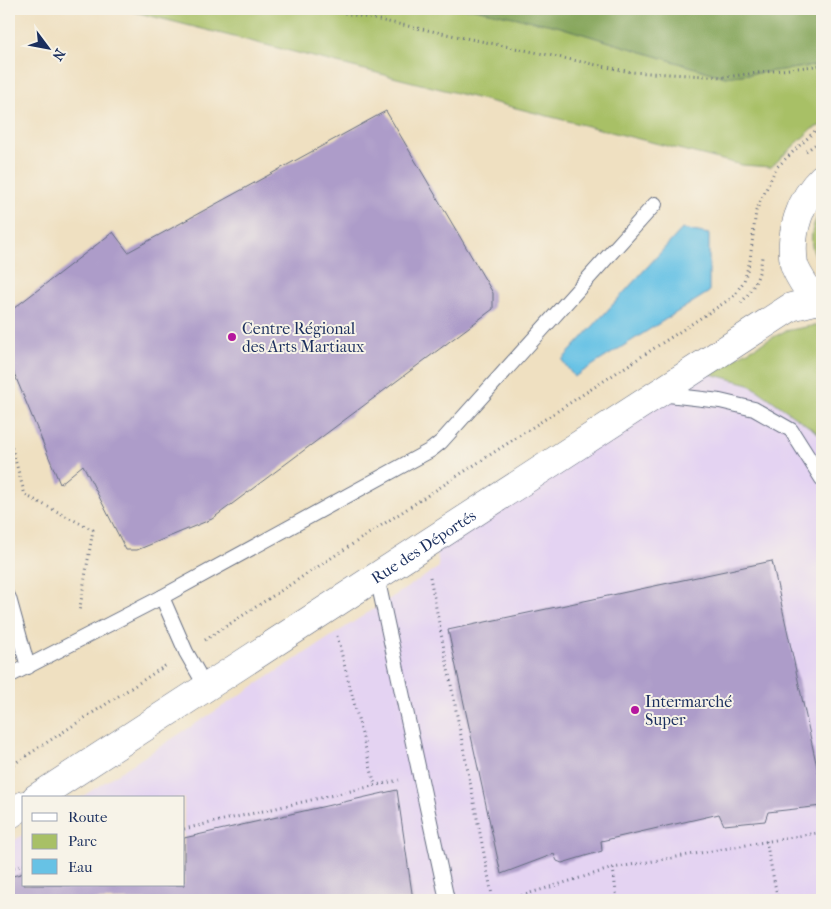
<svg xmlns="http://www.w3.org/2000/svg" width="831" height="909" viewBox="0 0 831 909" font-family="'IM FELL French Canon',serif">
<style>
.built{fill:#e4d3f2}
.green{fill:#a8c066;stroke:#627862}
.forest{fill:#86a65b;stroke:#506a5c}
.water{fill:#67c2e5;stroke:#4178a2}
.building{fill:#ad9cc9}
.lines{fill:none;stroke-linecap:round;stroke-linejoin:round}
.lane-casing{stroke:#656d81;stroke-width:16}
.street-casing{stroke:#656d81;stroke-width:29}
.path{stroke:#656d81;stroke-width:3;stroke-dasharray:1 4;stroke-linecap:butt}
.lane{stroke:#fff;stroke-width:14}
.street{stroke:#fff;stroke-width:28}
.poi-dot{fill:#b5179e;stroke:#f7f3e8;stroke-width:2}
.labels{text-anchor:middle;stroke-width:4;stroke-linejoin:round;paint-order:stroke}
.poi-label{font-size:16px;fill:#1b2f5e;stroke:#f7f3e8;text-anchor:start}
.street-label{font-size:16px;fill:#1b2f5e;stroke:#f7f3e8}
</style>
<rect width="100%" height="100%" fill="#f7f3e8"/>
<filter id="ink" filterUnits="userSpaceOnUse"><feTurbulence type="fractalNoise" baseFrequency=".02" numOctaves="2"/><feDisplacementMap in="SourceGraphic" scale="10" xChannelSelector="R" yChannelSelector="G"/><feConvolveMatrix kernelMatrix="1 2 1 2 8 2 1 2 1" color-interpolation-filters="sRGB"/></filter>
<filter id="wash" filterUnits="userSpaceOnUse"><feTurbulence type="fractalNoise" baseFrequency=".0096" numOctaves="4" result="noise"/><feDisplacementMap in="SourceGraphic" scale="20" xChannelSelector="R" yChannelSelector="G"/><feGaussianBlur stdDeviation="1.12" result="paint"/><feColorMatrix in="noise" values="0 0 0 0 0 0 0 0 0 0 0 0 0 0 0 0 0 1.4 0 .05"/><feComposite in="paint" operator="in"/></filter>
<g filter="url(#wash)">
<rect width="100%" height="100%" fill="#efe0c1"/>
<!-- built -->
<path class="built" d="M 696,370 L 749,384 L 822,436 L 822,900 L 9,900 L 9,844 L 24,834 L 24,885 L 184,885 L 184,798 L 80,798 L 439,567 L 435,539 Z"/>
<!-- green -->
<g class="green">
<path d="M 123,9 L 476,9 L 557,26 L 725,77 L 822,65 L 822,125 L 812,129 L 771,167 L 742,165 Z"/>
<path d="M 822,209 L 822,265 C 806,250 810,225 822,209 Z"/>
<path d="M 822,324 L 822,436 L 749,384 L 707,373 L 785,331 Z"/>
</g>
<!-- forest -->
<path class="forest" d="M 474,9 L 822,9 L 822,65 L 725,77 L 557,26 Z"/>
<!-- water -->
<path class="water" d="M 682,229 L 709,234 L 709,292 L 574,377 L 562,360 Z"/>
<g id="blocks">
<!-- building -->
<g class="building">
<path d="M 386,111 L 493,293 L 493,309 L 212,519 L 137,550 L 126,550 L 83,465 L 60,484 L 9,361 L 9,312 L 113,232 L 128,252 Z"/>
<path d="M 772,561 L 822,790 L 822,806 L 768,812 L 765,821 L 724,825 L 719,814 L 601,841 L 602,851 L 562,863 L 557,861 L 554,854 L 501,874 L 448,630 Z"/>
<path d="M 397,790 L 413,900 L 9,900 L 9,877 L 24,873 L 24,885 L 184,885 L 184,838 Z"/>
</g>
</g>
</g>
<g filter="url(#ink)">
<use href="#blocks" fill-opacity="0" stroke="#656d81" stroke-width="1"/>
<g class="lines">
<defs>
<g id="lane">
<path d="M 660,394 L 720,401 L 754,409 L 791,430 L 822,479"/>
<path d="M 377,577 L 447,900"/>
<path d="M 162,597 L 186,652 L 206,687"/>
<path d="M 9,598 L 28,667"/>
<path d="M 9,676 L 162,597 L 431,450 L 441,442 L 655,204"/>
</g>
<g id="street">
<path d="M 815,301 C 809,290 797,276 794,264 C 789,233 800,199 822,178"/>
<path id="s1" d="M 36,798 L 791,307 L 815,301 L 822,302"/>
<path d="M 9,815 L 24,805"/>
</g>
</defs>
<!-- lane casing -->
<use href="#lane" class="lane-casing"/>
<!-- street casing -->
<use href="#street" class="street-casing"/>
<!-- path -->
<g class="path">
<path d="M 325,9 L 631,72 L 725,77 L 822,65"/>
<path d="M 806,151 L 822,140"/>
<path d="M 741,303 C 754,288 760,276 762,257"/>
<path d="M 9,438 L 25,495 L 93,530 L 79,613"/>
<path d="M 430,577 L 493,900"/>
<path d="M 337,636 L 375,785"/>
<path d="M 205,640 L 733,297 L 744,281 L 750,260 L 756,211 L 776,168 L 815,131 L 822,128"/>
<path d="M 9,767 L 168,664"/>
<path d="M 184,829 L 399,780"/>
<path d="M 766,841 L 778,900"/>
<path d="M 613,868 L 617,900"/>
<path d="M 9,869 L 24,865"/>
<path d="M 507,900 L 613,868 L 822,832"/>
</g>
<!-- lane -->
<use href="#lane" class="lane"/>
<!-- street -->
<use href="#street" class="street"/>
</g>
</g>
<!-- markers -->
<g class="poi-dot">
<circle cx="232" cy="337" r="5"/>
<circle cx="635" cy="710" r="5"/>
</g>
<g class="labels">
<!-- poi labels -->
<g class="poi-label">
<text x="242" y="334">Centre Régional<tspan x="242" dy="18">des Arts Martiaux</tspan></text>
<text x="645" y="707">Intermarché<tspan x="645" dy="18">Super</tspan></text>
</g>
<!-- street labels -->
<g class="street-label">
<text dy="6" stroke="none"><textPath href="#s1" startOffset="462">Rue des Déportés</textPath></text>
</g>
</g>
<!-- margin -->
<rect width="831" height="909" fill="none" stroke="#f7f3e8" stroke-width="30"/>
<!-- legend -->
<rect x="22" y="796" width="162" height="90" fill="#f7f3e8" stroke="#9fa5b1"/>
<rect x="32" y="813" width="25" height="8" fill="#ffffff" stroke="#9fa5b1"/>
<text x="68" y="822" font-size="15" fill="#1b2f5e">Route</text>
<rect x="32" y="834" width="25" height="15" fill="#a8c066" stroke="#9fa5b1"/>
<text x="68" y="846" font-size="15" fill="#1b2f5e">Parc</text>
<rect x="32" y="859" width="25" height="15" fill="#67c2e5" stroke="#9fa5b1"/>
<text x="68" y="872" font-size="15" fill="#1b2f5e">Eau</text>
<!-- north arrow -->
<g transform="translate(48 48) rotate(122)" stroke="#f7f3e8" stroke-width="4" paint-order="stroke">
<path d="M0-4L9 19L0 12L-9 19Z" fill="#1b2f5e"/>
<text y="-8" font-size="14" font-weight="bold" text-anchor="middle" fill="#1b2f5e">N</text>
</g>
</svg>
